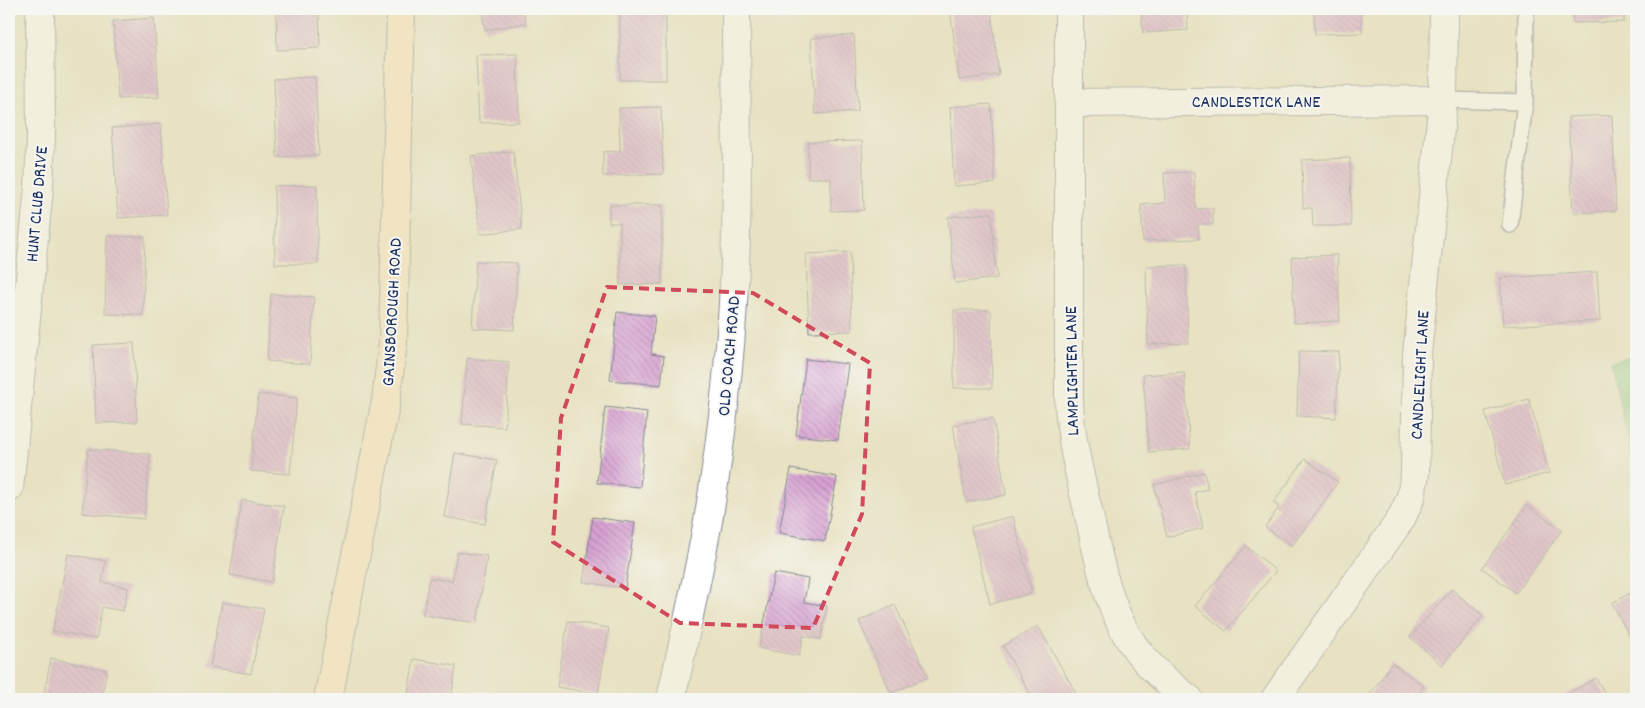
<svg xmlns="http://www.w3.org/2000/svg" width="1645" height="708" viewBox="0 0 1645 708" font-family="Dekko,sans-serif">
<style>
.grass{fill:url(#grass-dots);stroke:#4f7e74}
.building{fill:url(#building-back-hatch)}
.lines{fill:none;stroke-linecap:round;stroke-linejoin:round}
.lane-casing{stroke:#828890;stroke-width:18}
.street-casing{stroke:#828890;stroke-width:30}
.secondary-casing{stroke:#828890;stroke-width:30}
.lane{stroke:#fff;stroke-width:15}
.street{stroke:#fff;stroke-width:28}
.secondary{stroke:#fbe6c3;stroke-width:28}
.marked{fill:none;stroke:#d1495b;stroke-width:4;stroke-dasharray:10 6;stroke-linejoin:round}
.labels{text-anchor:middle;stroke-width:4;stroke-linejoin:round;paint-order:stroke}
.street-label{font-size:18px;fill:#1b2f5e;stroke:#f6f6f2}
</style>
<defs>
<pattern id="grass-dots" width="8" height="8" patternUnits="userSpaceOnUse" patternTransform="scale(1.25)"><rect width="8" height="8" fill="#83cd89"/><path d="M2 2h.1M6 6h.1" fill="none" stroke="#71b079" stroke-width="1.8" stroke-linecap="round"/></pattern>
<pattern id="building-back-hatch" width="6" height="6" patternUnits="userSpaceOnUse" patternTransform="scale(1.25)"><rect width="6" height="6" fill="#d8a2d2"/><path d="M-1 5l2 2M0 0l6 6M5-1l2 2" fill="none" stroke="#ae84ae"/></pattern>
</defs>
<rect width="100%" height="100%" fill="#f6f6f2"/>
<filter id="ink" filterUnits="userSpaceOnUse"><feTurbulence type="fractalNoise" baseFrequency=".02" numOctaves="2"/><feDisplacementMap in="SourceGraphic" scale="10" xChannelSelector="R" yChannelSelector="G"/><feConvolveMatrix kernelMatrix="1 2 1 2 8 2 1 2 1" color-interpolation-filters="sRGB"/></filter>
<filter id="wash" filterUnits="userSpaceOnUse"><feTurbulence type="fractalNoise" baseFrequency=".0096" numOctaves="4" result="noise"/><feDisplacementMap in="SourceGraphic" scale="20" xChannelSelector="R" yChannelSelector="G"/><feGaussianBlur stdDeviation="1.12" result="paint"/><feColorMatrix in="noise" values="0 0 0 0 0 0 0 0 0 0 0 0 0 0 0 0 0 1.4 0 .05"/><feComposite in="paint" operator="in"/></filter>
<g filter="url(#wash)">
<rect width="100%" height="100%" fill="#e8e2c2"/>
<!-- grass -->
<path class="grass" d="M 1636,356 L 1636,476 L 1611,362 Z"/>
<g id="blocks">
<!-- building -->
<g class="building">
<path d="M 276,9 L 319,9 L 320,48 L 277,50 Z"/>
<path d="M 481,9 L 523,9 L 526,23 L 485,30 Z"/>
<rect x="620" y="9" width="46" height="71"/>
<path d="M 950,9 L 991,9 L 999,75 L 959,80 Z"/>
<path d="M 1141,9 L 1187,9 L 1188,30 L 1143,33 Z"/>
<path d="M 1314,9 L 1361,9 L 1362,33 L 1315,34 Z"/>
<path d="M 1572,9 L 1624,9 L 1624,22 L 1573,23 Z"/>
<path d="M 154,18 L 159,97 L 118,99 L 113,21 Z"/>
<path d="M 854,35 L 858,111 L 815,114 L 811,38 Z"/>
<path d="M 517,54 L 519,122 L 479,123 L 476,55 Z"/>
<path d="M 315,77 L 319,155 L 277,157 L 274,79 Z"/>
<path d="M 991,104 L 995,183 L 954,186 L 950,107 Z"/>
<path d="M 661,107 L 663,174 L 603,176 L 603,152 L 620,151 L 619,108 Z"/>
<path d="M 1612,115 L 1616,211 L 1573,213 L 1568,117 Z"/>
<path d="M 161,124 L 167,215 L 118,218 L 112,128 Z"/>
<path d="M 862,141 L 864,210 L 831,211 L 831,178 L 808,178 L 808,142 Z"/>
<path d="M 513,151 L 522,229 L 480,234 L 471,156 Z"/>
<path d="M 1350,158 L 1351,226 L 1313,226 L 1312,208 L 1303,208 L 1302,160 Z"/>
<path d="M 1194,172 L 1196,209 L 1213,208 L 1213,224 L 1198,224 L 1199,239 L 1143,241 L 1141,205 L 1165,203 L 1164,173 Z"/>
<path d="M 317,185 L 318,264 L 275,264 L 274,186 Z"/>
<path d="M 609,205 L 662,205 L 662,284 L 620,285 L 620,223 L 609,223 Z"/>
<path d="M 991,213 L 997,278 L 955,283 L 948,217 Z"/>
<path d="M 107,236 L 145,237 L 143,315 L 105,314 Z"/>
<path d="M 850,252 L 852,331 L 809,332 L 806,254 Z"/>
<path d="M 1337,255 L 1340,321 L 1294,323 L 1292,257 Z"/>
<path d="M 476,261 L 517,263 L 514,330 L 472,328 Z"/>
<path d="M 1186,265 L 1188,343 L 1148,344 L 1146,266 Z"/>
<path d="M 1597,272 L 1600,321 L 1503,326 L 1500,278 Z"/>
<path d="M 271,294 L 314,297 L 310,364 L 267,361 Z"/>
<path d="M 954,310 L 991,310 L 992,388 L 954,388 Z"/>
<path d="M 617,312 L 655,316 L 651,354 L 664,356 L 661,385 L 610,380 Z"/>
<path d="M 134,343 L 137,422 L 96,423 L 93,345 Z"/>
<path d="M 1299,351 L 1339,352 L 1336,418 L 1297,416 Z"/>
<path d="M 467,358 L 509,362 L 505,427 L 462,424 Z"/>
<path d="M 806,359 L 848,364 L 838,440 L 796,435 Z"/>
<path d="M 1184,372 L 1190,449 L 1149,452 L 1143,375 Z"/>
<path d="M 258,394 L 297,398 L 290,474 L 251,471 Z"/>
<path d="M 1529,399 L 1549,473 L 1505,485 L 1485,411 Z"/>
<path d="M 605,407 L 647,412 L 640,487 L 597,483 Z"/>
<path d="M 993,418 L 1006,495 L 966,502 L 953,425 Z"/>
<path d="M 88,449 L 150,454 L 144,519 L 82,513 Z"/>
<path d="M 455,453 L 497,460 L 485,524 L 444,517 Z"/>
<path d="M 1305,459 L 1338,482 L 1292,546 L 1265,527 L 1279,507 L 1273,503 Z"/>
<path d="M 791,469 L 837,477 L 825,541 L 779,533 Z"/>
<path d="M 1204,472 L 1208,489 L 1195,492 L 1203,528 L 1167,537 L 1154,485 Z"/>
<path d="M 242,500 L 284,506 L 272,582 L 230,575 Z"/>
<path d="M 1527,505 L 1562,530 L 1516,593 L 1482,568 Z"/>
<path d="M 1013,516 L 1032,593 L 990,604 L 971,527 Z"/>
<path d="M 593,517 L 635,523 L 625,588 L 583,582 Z"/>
<path d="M 1246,546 L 1276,571 L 1226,631 L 1195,606 Z"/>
<path d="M 457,552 L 487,556 L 477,623 L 423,615 L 429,578 L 452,581 Z"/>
<path d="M 68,554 L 106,561 L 102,582 L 128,588 L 123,611 L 102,607 L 96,639 L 53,631 Z"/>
<path d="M 774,573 L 808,579 L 804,602 L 827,606 L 821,639 L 803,636 L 799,656 L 759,648 Z"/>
<path d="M 1452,589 L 1483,616 L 1442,665 L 1410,637 Z"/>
<path d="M 1636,590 L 1636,649 L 1612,603 Z"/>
<path d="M 222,602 L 264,609 L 251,674 L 210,667 Z"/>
<path d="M 895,605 L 928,677 L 891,693 L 859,621 Z"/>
<path d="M 568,621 L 609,628 L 598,694 L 557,687 Z"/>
<path d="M 1038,626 L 1076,693 L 1065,699 L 1033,699 L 1003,646 Z"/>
<path d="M 51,658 L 107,670 L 101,699 L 43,699 Z"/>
<path d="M 414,659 L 456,666 L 451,699 L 407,699 Z"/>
<path d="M 1392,663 L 1424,686 L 1415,699 L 1367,699 Z"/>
<path d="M 1596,678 L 1608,699 L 1558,699 Z"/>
</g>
</g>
</g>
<g filter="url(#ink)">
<use href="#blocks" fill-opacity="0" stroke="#828890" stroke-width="1"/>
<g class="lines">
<defs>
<g id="lane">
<path d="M 1443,100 L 1525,102"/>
<path d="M 1510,225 L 1525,102 L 1526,9"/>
</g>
<g id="street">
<path d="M 1069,9 L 1069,399 C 1070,438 1080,476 1089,515 C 1098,556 1106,600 1128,637 C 1143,662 1166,682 1189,699"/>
<path d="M 1069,103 L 1443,100"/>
<path d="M 9,488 L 39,188 L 41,136 L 40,9"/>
<path d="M 671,699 C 684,640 697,581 708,521 C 721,443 730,364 734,285 C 739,193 736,101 736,9"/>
<path d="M 1275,699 L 1401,519 L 1411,497 L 1415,473 L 1417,354 L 1443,100 L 1444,9"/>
</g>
<path id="secondary" d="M 328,699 L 386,400 L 393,342 L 401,9"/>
</defs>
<!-- lane casing -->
<use href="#lane" class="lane-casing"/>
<!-- street casing -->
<use href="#street" class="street-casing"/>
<!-- secondary casing -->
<use href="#secondary" class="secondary-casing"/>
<!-- lane -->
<use href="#lane" class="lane"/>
<!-- street -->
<use href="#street" class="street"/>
<!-- secondary -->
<use href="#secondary" class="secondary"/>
</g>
</g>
<!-- marked area -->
<path d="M0 0H1645V708H0ZM 607,287 L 753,293 L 870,363 L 862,514 L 813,628 L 680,623 L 553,542 L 561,418 Z" fill="#e8e2c2" fill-opacity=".55" fill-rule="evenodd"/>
<path class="marked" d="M 607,287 L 753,293 L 870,363 L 862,514 L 813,628 L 680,623 L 553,542 L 561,418 Z"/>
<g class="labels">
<!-- street labels -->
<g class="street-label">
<text x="1256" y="107">CANDLESTICK LANE</text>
<text transform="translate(36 204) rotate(-85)" y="6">HUNT CLUB DRIVE</text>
<text transform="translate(391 312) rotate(-87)" y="6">GAINSBOROUGH ROAD</text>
<text transform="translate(728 356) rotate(-85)" y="6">OLD COACH ROAD</text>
<text transform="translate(1071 371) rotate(-91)" y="6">LAMPLIGHTER LANE</text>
<text transform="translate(1419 375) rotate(-87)" y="6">CANDLELIGHT LANE</text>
</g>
</g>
<!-- margin -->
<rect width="1645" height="708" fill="none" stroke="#f6f6f2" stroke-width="30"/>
</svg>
